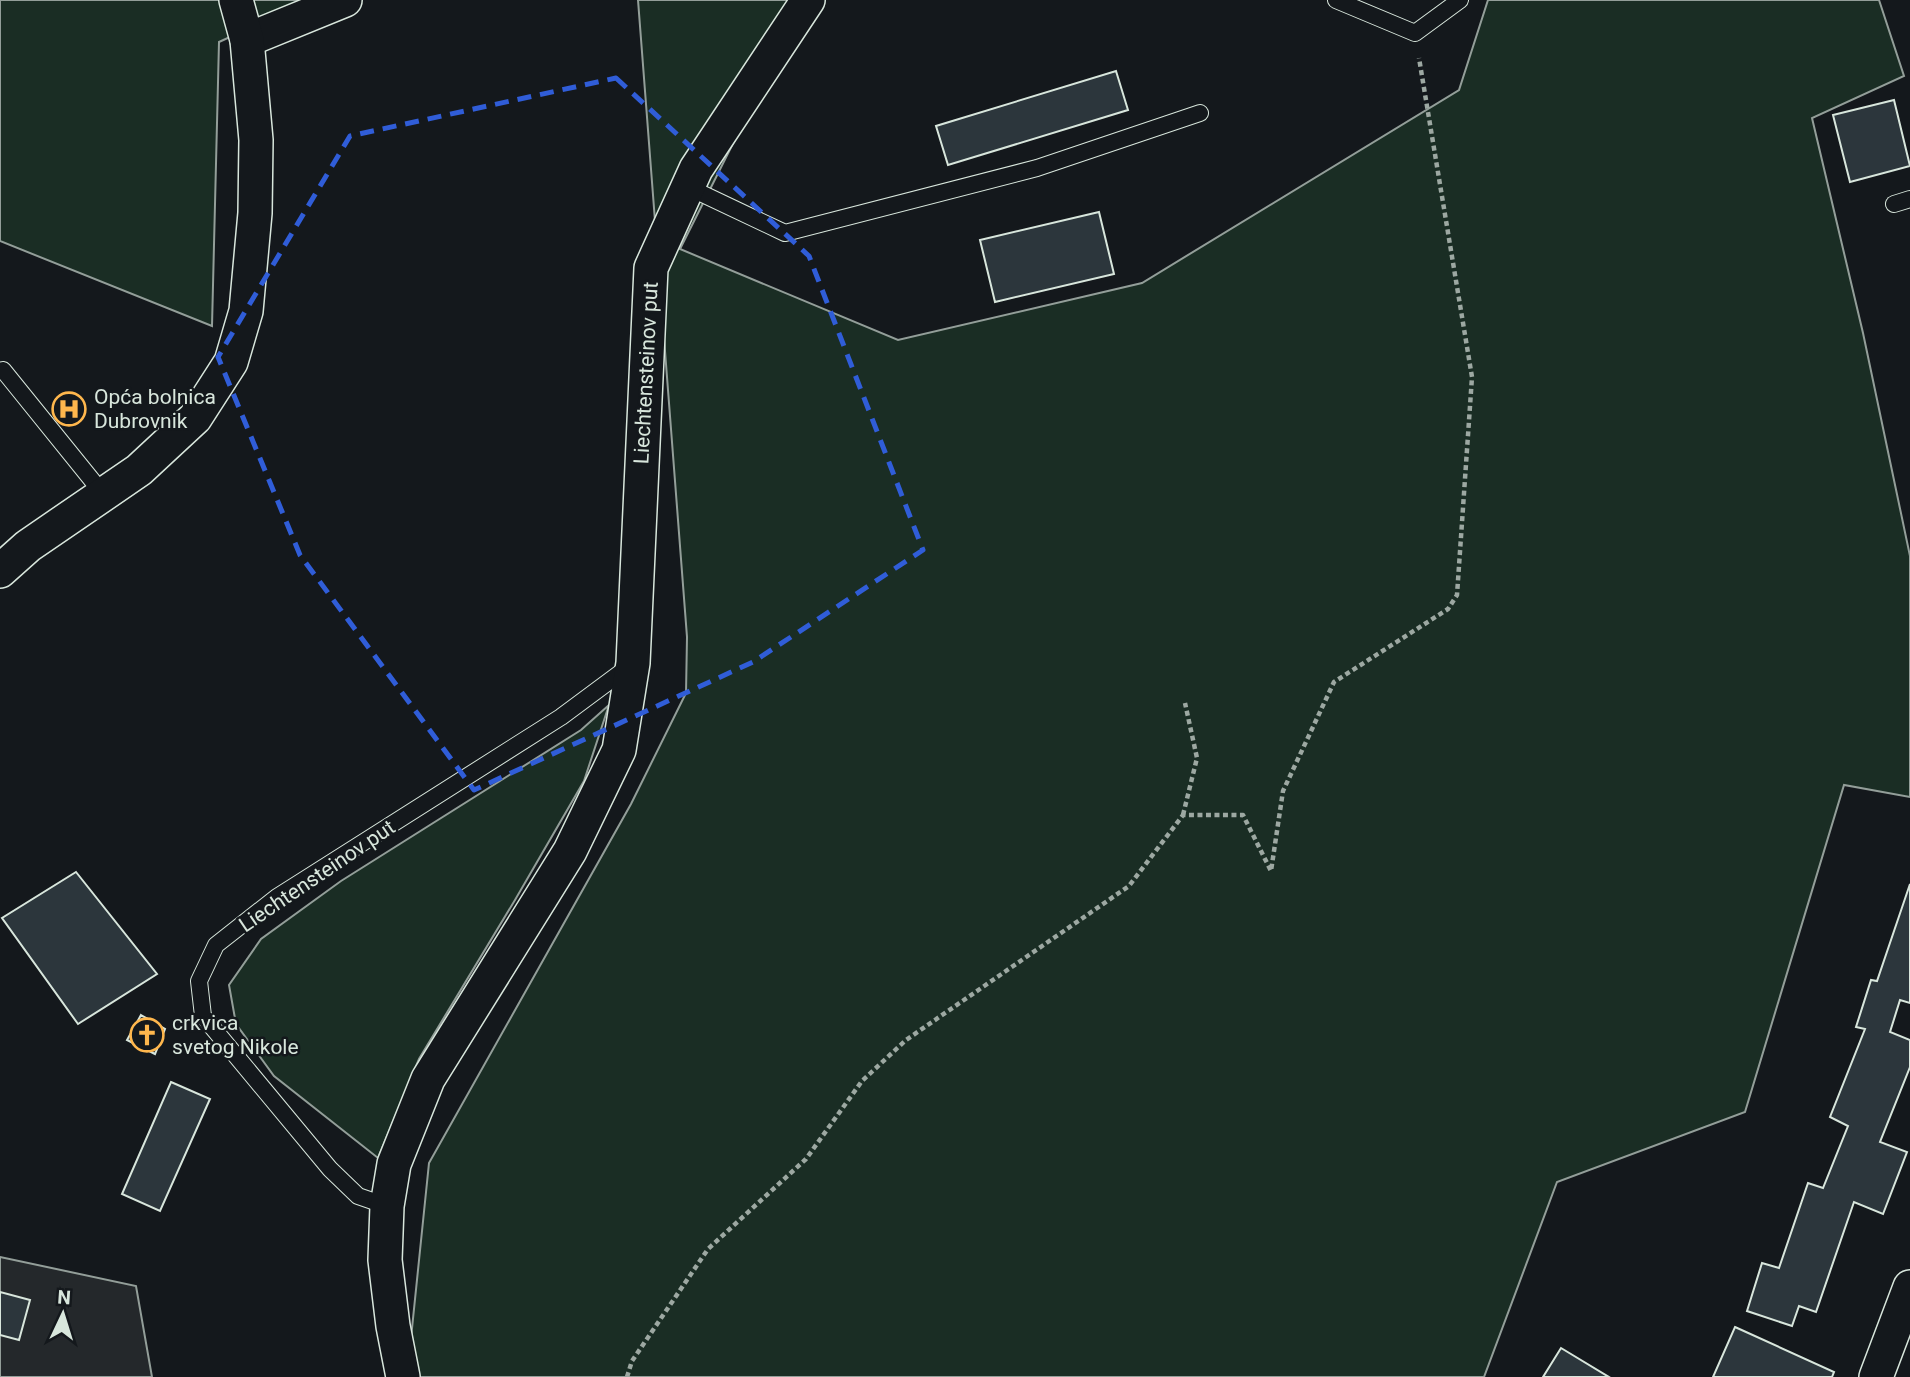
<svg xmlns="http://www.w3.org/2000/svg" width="1910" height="1377" viewBox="0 0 1910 1377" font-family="Roboto,sans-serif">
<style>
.green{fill:#1a2d24;stroke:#939e99;stroke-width:2}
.parking{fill:#24282b;stroke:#939e99;stroke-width:2}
.building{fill:#2c363c;stroke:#d8e6dc;stroke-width:2}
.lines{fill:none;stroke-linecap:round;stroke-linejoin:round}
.lane-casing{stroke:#d8e6dc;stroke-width:18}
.street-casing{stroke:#d8e6dc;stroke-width:36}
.path{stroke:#9da8a2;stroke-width:4.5;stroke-dasharray:5 3.5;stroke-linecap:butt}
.lane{stroke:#14181c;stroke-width:16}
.street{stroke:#14181c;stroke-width:33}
.marked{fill:none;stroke:#305dd8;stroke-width:5;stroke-dasharray:14 9;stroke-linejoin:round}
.labels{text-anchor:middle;stroke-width:5;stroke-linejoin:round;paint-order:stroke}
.street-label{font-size:21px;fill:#d8e6dc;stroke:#14181c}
.poi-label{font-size:21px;fill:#d8e6dc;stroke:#14181c;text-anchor:start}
</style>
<rect width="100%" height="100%" fill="#14181c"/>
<!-- green -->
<g class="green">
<path d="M 0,0 L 311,0 L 219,42 L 212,326 L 0,241 Z"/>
<path d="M 638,0 L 805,0 L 680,249 L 898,340 L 1142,283 L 1459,90 L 1488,0 L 1879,0 L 1904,76 L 1812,118 L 1863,333 L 1910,556 L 1910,797 L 1844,785 L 1745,1112 L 1557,1182 L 1484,1377 L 407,1377 L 429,1163 L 631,804 L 686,693 L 687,637 Z"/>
<path d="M 609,705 L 584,781 L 515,900 L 419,1059 L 378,1158 L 274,1076 L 236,1024 L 229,985 L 261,939 L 341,881 L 581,730 Z"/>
</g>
<!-- parking -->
<path class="parking" d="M 0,1257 L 136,1286 L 152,1377 L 0,1377 Z"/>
<!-- building -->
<g class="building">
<path d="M 1116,71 L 1128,110 L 948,165 L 936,126 Z"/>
<path d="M 1894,100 L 1910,166 L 1850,182 L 1833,115 Z"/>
<path d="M 1099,212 L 1114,274 L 995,302 L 980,240 Z"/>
<path d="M 76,872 L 157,974 L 78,1024 L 2,918 Z"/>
<path d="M 1910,884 L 1910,1003 L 1900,1000 L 1890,1032 L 1910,1040 L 1910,1067 L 1880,1142 L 1907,1152 L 1883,1214 L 1854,1202 L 1816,1312 L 1799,1306 L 1792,1326 L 1747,1311 L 1762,1263 L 1779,1268 L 1808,1183 L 1823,1188 L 1848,1126 L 1830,1117 L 1865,1029 L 1856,1027 L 1871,980 L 1877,981 Z"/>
<path d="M 141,1015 L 165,1029 L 155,1054 L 127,1040 Z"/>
<path d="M 171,1082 L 210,1099 L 160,1211 L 122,1194 Z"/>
<path d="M 0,1292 L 30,1300 L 19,1340 L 0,1335 Z"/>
<path d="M 1735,1327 L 1834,1372 L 1832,1377 L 1713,1377 Z"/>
<path d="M 1561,1348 L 1609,1377 L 1543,1377 Z"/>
</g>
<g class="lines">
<defs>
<g id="lane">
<path d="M 1336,0 L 1415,33 L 1460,0"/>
<path d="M 688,187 L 785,233 L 1037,168 L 1200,113"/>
<path d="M 1894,204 L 1910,199"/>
<path d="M 3,370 L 104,495"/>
<path d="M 387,1206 L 358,1196 L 330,1169 L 203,1016 L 199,981 L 216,945 L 277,897 L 561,717 L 631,665"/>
</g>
<g id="street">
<path d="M 247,40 L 345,0"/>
<path d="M 0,571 L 28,546 L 139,470 L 195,418 L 231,362 L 246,311 L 255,213 L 256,140 L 247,40 L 236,0"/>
<path d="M 403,1377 L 393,1326 L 385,1260 L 387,1206 L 394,1164 L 428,1079 L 570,851 L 619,750 L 633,663 L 651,268 L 696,169 L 808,0"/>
<path d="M 1876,1377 L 1910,1287"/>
</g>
</defs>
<!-- lane casing -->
<use href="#lane" class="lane-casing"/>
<!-- street casing -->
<use href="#street" class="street-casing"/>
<!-- path -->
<g class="path">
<path d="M 1183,815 L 1197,758 L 1185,703"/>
<path d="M 627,1377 L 632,1361 L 708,1249 L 806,1159 L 862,1081 L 906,1040 L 1129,886 L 1183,815 L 1243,815 L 1271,871 L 1283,791 L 1334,682 L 1448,609 L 1457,595 L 1472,377 L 1419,58"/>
</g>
<!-- lane -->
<use href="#lane" class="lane"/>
<!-- street -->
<use href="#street" class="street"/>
</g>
<!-- marked area -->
<path class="marked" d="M 616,78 L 809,256 L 923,550 L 753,662 L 474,790 L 300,555 L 218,357 L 350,136 Z"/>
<!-- icons -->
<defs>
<symbol id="hospital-ring" viewBox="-11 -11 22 22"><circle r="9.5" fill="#14181c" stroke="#ffb74d" stroke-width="1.5"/><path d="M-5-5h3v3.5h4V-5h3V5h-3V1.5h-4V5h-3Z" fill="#ffb74d"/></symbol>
<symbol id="church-ring" viewBox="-11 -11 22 22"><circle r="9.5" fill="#14181c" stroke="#ffb74d" stroke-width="1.5"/><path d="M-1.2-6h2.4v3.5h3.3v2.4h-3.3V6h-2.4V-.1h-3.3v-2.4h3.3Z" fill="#ffb74d"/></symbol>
</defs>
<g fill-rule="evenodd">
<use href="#hospital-ring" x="50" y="390" width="38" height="38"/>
<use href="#church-ring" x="128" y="1016" width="38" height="38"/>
</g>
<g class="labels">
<!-- street labels -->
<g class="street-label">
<text transform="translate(646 373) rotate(-87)" y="7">Liechtensteinov put</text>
<text transform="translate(317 876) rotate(-34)" y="7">Liechtensteinov put</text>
</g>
<!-- poi labels -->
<g class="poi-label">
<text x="94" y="404">Opća bolnica<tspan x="94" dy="24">Dubrovnik</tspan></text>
<text x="172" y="1030">crkvica<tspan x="172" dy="24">svetog Nikole</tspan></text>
</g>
</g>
<!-- north arrow -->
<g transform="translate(63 1314) rotate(4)" stroke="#14181c" stroke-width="5" paint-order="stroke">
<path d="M0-5L12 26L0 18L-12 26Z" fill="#d8e6dc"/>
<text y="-10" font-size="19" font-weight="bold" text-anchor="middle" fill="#d8e6dc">N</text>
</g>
</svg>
